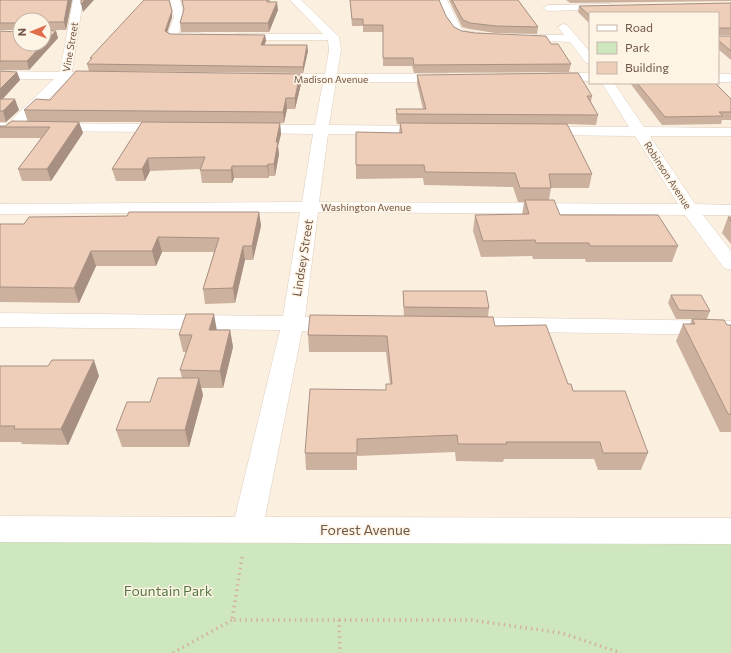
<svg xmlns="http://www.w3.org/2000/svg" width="731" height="653" viewBox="0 0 731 653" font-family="Commissioner,sans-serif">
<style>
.green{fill:#cfe7bf}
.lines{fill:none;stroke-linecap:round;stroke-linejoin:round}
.minor-casing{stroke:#deccbc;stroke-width:1}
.path{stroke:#d3b29d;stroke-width:3.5;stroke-dasharray:1.5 4;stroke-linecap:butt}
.minor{fill:#fff;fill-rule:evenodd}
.wall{fill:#cdb19f}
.shaded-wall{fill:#a79082}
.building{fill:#eeceb9;stroke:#a79082}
.labels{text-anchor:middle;stroke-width:3;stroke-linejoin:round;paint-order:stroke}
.far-street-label{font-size:10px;fill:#6f5749;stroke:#fef4e5}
.street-label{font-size:12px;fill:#6f5749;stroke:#fef4e5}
.near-street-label{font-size:14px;fill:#6f5749;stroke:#fef4e5}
.near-park-label{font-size:14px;fill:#547a44;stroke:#fef4e5}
</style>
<rect width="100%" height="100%" fill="#fbf0e0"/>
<!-- green -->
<path class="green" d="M 0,529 L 731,531 L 731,653 L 0,653 Z"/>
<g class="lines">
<defs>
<g id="minor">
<path d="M 73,0 L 83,0 L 72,72 L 101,72 L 105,73 L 107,76 L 105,79 L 101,80 L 69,79 L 24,123 L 169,124 L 174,125 L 176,128 L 174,131 L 169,132 L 0,131 L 0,123 L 14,123 L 12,120 L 14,117 L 54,79 L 0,79 L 0,71 L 60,72 Z"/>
<path d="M 170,0 L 180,0 L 184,17 L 179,33 L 200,33 L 205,36 L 204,38 L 168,38 L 167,36 L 174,17 Z"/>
<path d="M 290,0 L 301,0 L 339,37 L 341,50 L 337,74 L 447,74 L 451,75 L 453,78 L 451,81 L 447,82 L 336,82 L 329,125 L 429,126 L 434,127 L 436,130 L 434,133 L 429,134 L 328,134 L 319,202 L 678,204 L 635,136 L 541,135 L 536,134 L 534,131 L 536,128 L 541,127 L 629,127 L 602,83 L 614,83 L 644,127 L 731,128 L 731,136 L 650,136 L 695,204 L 731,205 L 731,215 L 703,215 L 731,251 L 731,270 L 724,268 L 685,215 L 318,212 L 305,317 L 338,317 L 346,319 L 349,324 L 346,329 L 338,331 L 302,331 L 265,517 L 731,518 L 731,544 L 0,542 L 0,516 L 235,517 L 280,330 L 0,327 L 0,313 L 283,316 L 300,212 L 0,214 L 0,204 L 302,202 L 313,134 L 251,133 L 246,132 L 244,129 L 246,126 L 251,125 L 315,125 L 323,82 L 271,82 L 267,81 L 265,78 L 267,75 L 271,74 L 325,74 L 329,50 L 328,40 L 236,40 L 230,37 L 236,34 L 323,34 Z"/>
<path d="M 437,0 L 447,0 L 461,28 L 466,31 L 487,34 L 488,36 L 487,38 L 463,37 L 453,32 Z"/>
<path d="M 610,4 L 615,7 L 613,9 L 548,11 L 543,8 L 548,5 Z"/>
<path d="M 563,24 L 567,25 L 590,52 L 590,64 L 586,63 L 570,42 L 518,40 L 512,37 L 518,34 L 564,35 L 558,27 Z"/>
<path d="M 551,73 L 590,73 L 590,81 L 547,80 L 545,77 L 547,74 Z"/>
<rect x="718" y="74" width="13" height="8"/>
<path d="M 464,317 L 731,321 L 731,335 L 464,331 L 456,329 L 453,324 L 456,319 Z"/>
</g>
</defs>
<!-- minor casing -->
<use href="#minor" class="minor-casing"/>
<!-- path -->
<g class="path">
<path d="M 242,557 L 232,620 L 339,620 L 340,653"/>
<path d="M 339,620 L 471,620 L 562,633 L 621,653"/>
<path d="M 173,653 L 232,620"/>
</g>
<!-- minor -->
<use href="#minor" class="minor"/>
</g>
<!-- wall -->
<g class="wall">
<path d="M 0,0 L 72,0 L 66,30 L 44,30 L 44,20 L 20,20 L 20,44 L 56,31 L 58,38 L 29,70 L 0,70 L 0,31 L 18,32 L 18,30 L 0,30 Z"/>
<path d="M 182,0 L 270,0 L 270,2 L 278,10 L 269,32 L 181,32 L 180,23 L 184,10 Z"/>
<path d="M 350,0 L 439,0 L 446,16 L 454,27 L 462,31 L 475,33 L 551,44 L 571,64 L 569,72 L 414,73 L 412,66 L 383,66 L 383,32 L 363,32 L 363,26 L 352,26 Z"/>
<path d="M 449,0 L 518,0 L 538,27 L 537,34 L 495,33 L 469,29 L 462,27 Z"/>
<path d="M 566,0 L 731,0 L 731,1 L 570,3 Z"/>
<path d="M 731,3 L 731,35 L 719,35 L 719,36 L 731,36 L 731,60 L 718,49 L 718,13 L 590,13 L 590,24 L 578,12 L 579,6 Z"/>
<path d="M 172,11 L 172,17 L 167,32 L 170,34 L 265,35 L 266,41 L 264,45 L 307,45 L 308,51 L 303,73 L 89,71 L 87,64 L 91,60 L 90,58 Z"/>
<path d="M 0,71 L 17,72 L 20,80 L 2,99 L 19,110 L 6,122 L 0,122 Z"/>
<path d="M 417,75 L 592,96 L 591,102 L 598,115 L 596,125 L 567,124 L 592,174 L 589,188 L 551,188 L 549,200 L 560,215 L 678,246 L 672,262 L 586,262 L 585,259 L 533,259 L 532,256 L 481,257 L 473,231 L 475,215 L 522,215 L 524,202 L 518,202 L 513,187 L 424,185 L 423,178 L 356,179 L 356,132 L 399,133 L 400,124 L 397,124 L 396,119 L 396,109 L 423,109 L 417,84 Z"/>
<path d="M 630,83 L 715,83 L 731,99 L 731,120 L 722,120 L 721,124 L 662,125 Z"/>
<path d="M 301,84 L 295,109 L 287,109 L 284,123 L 280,123 L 281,134 L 278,146 L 279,154 L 275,176 L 269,176 L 269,178 L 234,178 L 232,183 L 202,183 L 200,169 L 150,171 L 145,181 L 116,181 L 112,169 L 142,122 L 79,122 L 83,133 L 51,181 L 22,181 L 18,169 L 41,138 L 0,138 L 0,126 L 5,126 L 28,122 L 24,110 L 50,100 Z"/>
<path d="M 259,212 L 261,226 L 253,260 L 245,260 L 235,303 L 205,304 L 203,289 L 214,252 L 162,252 L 156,266 L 96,266 L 79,303 L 0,302 L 0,224 L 24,224 L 127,216 Z"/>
<path d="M 728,217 L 731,217 L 731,244 L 722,233 Z"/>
<path d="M 403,291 L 489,308 L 488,317 L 404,316 L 403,299 Z"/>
<path d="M 671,295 L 710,311 L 707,319 L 676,319 L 668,303 Z"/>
<path d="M 692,319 L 727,325 L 731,325 L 731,432 L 720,432 L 676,341 L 683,324 L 690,324 Z"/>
<path d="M 495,326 L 568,384 L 573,391 L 648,453 L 641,470 L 598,470 L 594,459 L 504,459 L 503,462 L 456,461 L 455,452 L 357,456 L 357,470 L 306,470 L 305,453 L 386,390 L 386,384 L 390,384 L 386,352 L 309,352 L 308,335 Z"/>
<path d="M 217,330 L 230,330 L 233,347 L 223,388 L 201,388 L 203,395 L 189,447 L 122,447 L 116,430 L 150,402 L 182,378 L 180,370 L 186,352 L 183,352 L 179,335 Z"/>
<path d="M 0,366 L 99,376 L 68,445 L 22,444 L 21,442 L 0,442 Z"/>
</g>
<!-- shaded-wall -->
<g class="shaded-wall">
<path d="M 68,0 L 72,0 L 66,30 L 64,22 Z"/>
<path d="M 85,0 L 94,0 L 83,12 L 81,4 Z"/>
<path d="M 277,2 L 278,10 L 269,32 L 268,23 Z"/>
<path d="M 172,11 L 172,17 L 166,36 L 165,31 Z"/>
<path d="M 56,31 L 58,38 L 29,70 L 27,61 L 43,44 L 44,44 L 44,43 Z"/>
<path d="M 265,35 L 266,41 L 262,51 L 261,45 Z"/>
<path d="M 307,45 L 308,51 L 303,73 L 303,67 Z"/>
<path d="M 17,72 L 20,80 L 0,102 L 0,89 Z"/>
<path d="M 300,74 L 301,84 L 295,109 L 295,98 Z"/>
<path d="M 286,98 L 287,109 L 284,123 L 283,112 Z"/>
<path d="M 15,99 L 19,110 L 6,122 L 3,111 Z"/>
<path d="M 79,122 L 83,133 L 51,181 L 47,169 Z"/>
<path d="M 280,123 L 281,134 L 278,146 L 279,154 L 275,176 L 274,164 L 276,142 Z"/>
<path d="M 148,158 L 150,171 L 145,181 L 142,169 Z"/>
<path d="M 268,164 L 269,176 L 269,178 L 267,166 Z"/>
<path d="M 232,166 L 234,178 L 232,183 L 231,170 Z"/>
<path d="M 259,212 L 261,226 L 253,260 L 252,246 Z"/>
<path d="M 158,237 L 162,252 L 156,266 L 152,251 Z"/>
<path d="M 243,246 L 245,260 L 235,303 L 233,288 Z"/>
<path d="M 91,251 L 96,266 L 79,303 L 74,288 Z"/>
<path d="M 214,314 L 217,331 L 209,330 Z"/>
<path d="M 230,330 L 233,347 L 223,388 L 220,371 Z"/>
<path d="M 94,360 L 99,376 L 68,445 L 61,429 Z"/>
<path d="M 199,378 L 203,395 L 189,447 L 185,430 Z"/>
</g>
<!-- building -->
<g class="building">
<path d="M 0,0 L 68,0 L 64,22 L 44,22 L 44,20 L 20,20 L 20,44 L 43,44 L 27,61 L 0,61 L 0,31 L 18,32 L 19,24 L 18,23 L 0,23 Z"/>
<path d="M 81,0 L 85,0 L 81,4 Z"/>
<path d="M 144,0 L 169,0 L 172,11 L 165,31 L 170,34 L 265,35 L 261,45 L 307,45 L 303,67 L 87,64 L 92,58 L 90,58 Z"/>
<path d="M 182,0 L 267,0 L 267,2 L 277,2 L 268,23 L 180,23 L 184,9 Z"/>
<path d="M 350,0 L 439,0 L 446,16 L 454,27 L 462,31 L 475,33 L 546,36 L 551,44 L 558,44 L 571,64 L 414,65 L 413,58 L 383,58 L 383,25 L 363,25 L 363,19 L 352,19 Z"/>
<path d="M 452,0 L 518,0 L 538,27 L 496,26 L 470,23 L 463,20 Z"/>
<path d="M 731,3 L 731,28 L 719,28 L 719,36 L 731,36 L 731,51 L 718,40 L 718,13 L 590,13 L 590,16 L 579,6 Z"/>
<path d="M 44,30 L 56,31 L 44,43 Z"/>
<path d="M 0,71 L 17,72 L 0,89 Z"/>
<path d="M 76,71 L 300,74 L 295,98 L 286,98 L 283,112 L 24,110 L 36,99 L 50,100 Z"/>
<path d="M 578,73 L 592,96 L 587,96 L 598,115 L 397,114 L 396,109 L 426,109 L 417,75 Z"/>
<path d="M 637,83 L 715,83 L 731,99 L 731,112 L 719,112 L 723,116 L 665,117 Z"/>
<path d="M 0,99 L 15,99 L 3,111 L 0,111 Z"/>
<path d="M 12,121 L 79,122 L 47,169 L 18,169 L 50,127 L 0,127 L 0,126 L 5,126 Z"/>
<path d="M 142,122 L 280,123 L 276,142 L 278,142 L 274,164 L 268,164 L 267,166 L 232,166 L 231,170 L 200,170 L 205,157 L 148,158 L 142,169 L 112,169 Z"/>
<path d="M 400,123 L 567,124 L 592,174 L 549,174 L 551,188 L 520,188 L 515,173 L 425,172 L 424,165 L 356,165 L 356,132 L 402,133 Z"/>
<path d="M 525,200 L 554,200 L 560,215 L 658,215 L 678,246 L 590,246 L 589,243 L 536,243 L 535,240 L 483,241 L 475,215 L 529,214 Z"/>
<path d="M 129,212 L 259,212 L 252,246 L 243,246 L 233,288 L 203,289 L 219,238 L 158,237 L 152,251 L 91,251 L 74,288 L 0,287 L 0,224 L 24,224 L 29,217 L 127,216 Z"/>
<path d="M 728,217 L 731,217 L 731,221 Z"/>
<path d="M 403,291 L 486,291 L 489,308 L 404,307 Z"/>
<path d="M 671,295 L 701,295 L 710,311 L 679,310 Z"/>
<path d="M 186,314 L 214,314 L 209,330 L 230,330 L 220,371 L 180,370 L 192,335 L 179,335 Z"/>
<path d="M 310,315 L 493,317 L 495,326 L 546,325 L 568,384 L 571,384 L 573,391 L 625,391 L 648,453 L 603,453 L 600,442 L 506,442 L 507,444 L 458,444 L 457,435 L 357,439 L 357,453 L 305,453 L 310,389 L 386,390 L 386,384 L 392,384 L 387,336 L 308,335 Z"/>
<path d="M 692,319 L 724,320 L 727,325 L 731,325 L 731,414 L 728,414 L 683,324 L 695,324 Z"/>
<path d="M 52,360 L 94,360 L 61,429 L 14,429 L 15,426 L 0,426 L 0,366 L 48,366 Z"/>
<path d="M 158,378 L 199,378 L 185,430 L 116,430 L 127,402 L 150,402 Z"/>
</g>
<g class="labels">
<!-- far-street labels -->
<g class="far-street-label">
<text transform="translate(70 47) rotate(-80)" y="4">Vine Street</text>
<text x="331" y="83">Madison Avenue</text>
<text transform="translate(668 175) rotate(57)" y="4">Robinson Avenue</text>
<text x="366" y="211">Washington Avenue</text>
</g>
<!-- street labels -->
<g class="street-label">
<text transform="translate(303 258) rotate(-81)" y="4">Lindsey Street</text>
</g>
<!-- near-street labels -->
<g class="near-street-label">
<text x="365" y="535">Forest Avenue</text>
</g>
<!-- near-park labels -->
<g class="near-park-label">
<text x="168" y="596">Fountain Park</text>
</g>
</g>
<!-- legend -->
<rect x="589" y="12" width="130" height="72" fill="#fef4e5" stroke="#c5b5a7"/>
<rect x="597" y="25" width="20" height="6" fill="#ffffff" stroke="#c5b5a7"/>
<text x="625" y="32" font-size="12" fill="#6f5749">Road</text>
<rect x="597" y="42" width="20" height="12" fill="#cfe7bf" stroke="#c5b5a7"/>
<text x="625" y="52" font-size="12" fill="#6f5749">Park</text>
<rect x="597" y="62" width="20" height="12" fill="#eeceb9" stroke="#c5b5a7"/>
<text x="625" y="72" font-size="12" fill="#6f5749">Building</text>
<!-- north arrow -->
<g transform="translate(32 32) rotate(269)"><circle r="19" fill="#fef4e5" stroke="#c5b5a7"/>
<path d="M0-3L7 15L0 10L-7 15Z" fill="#df6c4a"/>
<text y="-6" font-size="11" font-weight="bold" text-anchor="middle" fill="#6f5749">N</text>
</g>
</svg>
